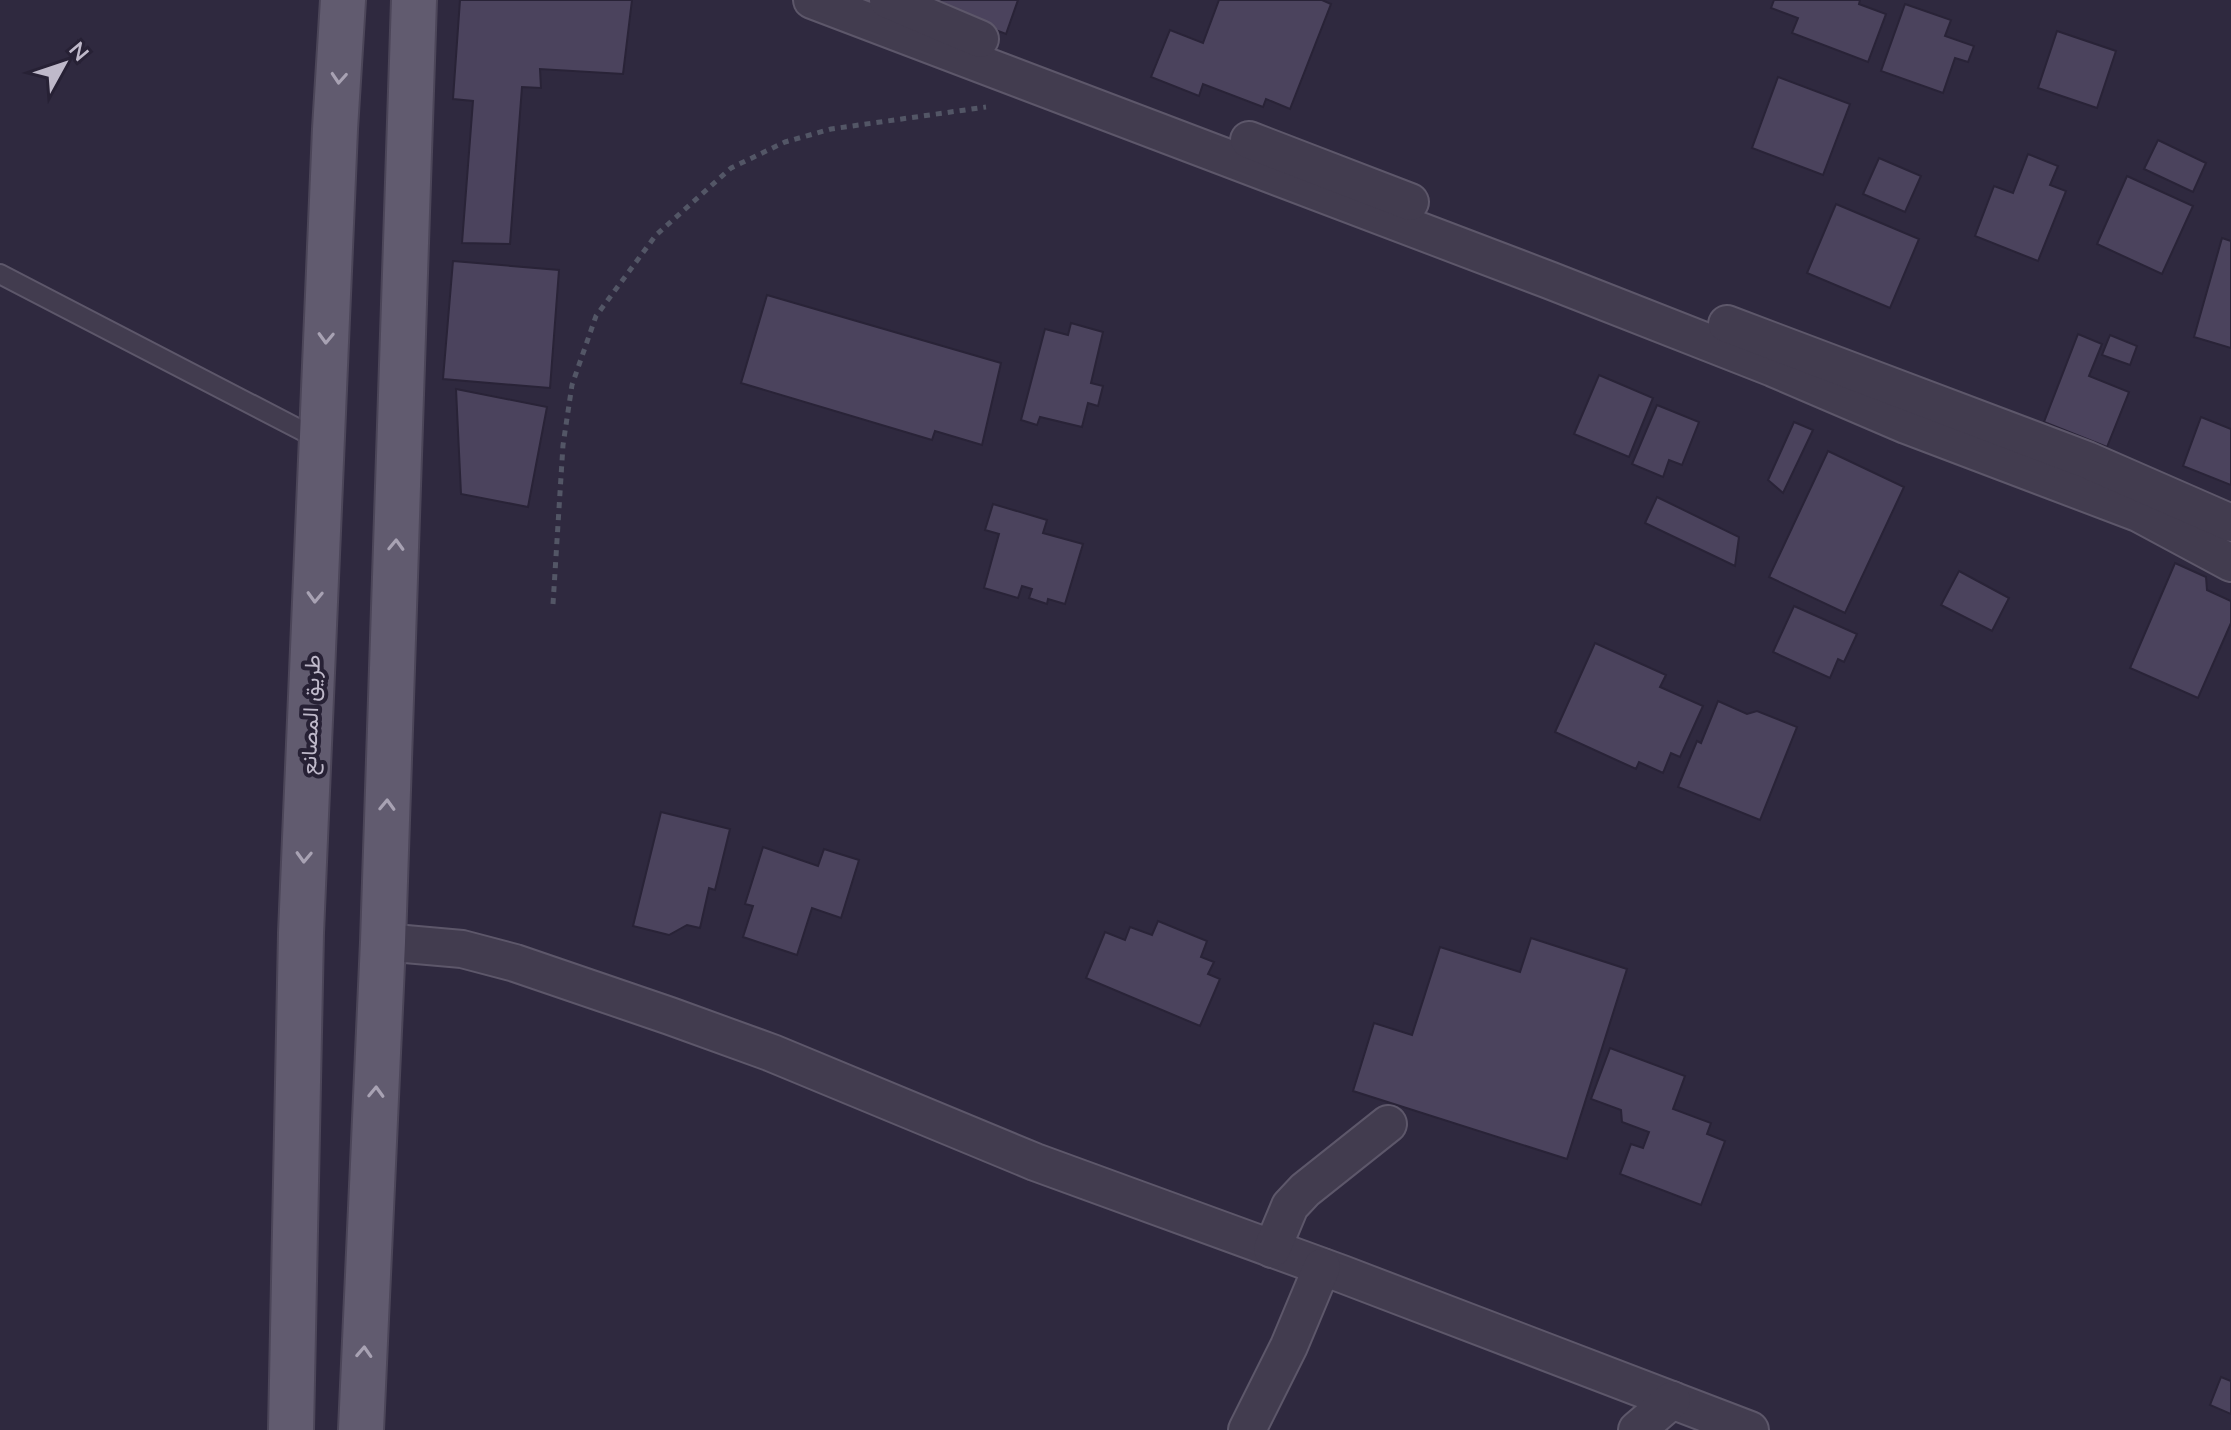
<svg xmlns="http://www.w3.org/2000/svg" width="2231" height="1430" viewBox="0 0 2231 1430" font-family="Mulish,Vazirmatn,sans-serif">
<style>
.building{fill:#4b435d;stroke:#292337;stroke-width:2}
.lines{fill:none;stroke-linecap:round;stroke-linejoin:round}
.lane-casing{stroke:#5d576a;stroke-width:22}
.street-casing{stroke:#5d576a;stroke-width:40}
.primary-casing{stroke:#4c4659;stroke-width:48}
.path{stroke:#535666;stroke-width:5;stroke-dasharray:6 6;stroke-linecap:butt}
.lane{stroke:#423c4f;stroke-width:18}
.street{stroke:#423c4f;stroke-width:36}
.primary{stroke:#615b6f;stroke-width:44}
.oneway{stroke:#a8a2b3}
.labels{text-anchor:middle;stroke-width:8;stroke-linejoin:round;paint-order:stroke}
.street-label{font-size:22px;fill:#bfb9ca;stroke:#272135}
</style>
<rect width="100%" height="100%" fill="#2f293f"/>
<!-- building -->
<g class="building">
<path d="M 460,0 L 632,0 L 623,74 L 540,69 L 541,88 L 522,87 L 510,244 L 462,243 L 473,101 L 453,99 Z"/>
<path d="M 916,0 L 1018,0 L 1006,34 Z"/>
<path d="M 1219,0 L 1322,0 L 1331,4 L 1290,109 L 1266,99 L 1263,107 L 1203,84 L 1199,96 L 1151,77 L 1170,30 L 1203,43 Z"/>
<path d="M 1774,0 L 1860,0 L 1859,4 L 1886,14 L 1868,62 L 1792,33 L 1798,18 L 1771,8 Z"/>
<path d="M 1905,4 L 1951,20 L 1945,36 L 1974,46 L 1968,62 L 1955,58 L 1943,93 L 1881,71 Z"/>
<path d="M 2057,31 L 2116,51 L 2097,108 L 2038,88 Z"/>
<path d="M 1778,77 L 1850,104 L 1823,175 L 1752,148 Z"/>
<path d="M 2158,140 L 2206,163 L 2193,192 L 2144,169 Z"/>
<path d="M 2028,154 L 2058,166 L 2050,185 L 2066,191 L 2038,261 L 1975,236 L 1994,186 L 2013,193 Z"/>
<path d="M 1879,158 L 1921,176 L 1905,212 L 1863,194 Z"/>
<path d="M 2127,176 L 2193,206 L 2162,274 L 2097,244 Z"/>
<path d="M 1836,204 L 1919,239 L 1890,308 L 1807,273 Z"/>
<path d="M 2222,238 L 2231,241 L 2231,348 L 2194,337 Z"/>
<path d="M 453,261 L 559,270 L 550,388 L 443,379 Z"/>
<path d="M 767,295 L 1001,363 L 982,445 L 935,431 L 932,440 L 741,383 Z"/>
<path d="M 1071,323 L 1103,332 L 1091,383 L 1103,386 L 1098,406 L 1088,403 L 1082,427 L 1040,417 L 1037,425 L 1021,420 L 1045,329 L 1068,335 Z"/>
<path d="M 2078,334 L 2102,344 L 2089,376 L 2129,392 L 2107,447 L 2044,422 Z"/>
<path d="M 2110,335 L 2137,346 L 2130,365 L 2102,355 Z"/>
<path d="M 1599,375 L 1653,398 L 1629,457 L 1574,434 Z"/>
<path d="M 456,389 L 547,407 L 528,507 L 461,494 Z"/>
<path d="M 1657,405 L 1699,422 L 1682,465 L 1669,460 L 1663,477 L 1632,464 Z"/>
<path d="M 2201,417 L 2231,429 L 2231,485 L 2183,466 Z"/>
<path d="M 1794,422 L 1813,430 L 1783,493 L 1768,480 Z"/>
<path d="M 1828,451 L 1904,487 L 1845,613 L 1769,577 Z"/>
<path d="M 1657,497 L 1739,537 L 1735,566 L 1645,523 Z"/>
<path d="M 993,504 L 1047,520 L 1043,533 L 1083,544 L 1065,604 L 1048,599 L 1047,604 L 1029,598 L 1032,589 L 1022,586 L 1018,598 L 984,588 L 999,534 L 985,530 Z"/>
<path d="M 2175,563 L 2206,577 L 2207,590 L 2231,601 L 2231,623 L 2198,698 L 2130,668 Z"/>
<path d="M 1959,571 L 2009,598 L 1992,631 L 1941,605 Z"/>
<path d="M 1794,606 L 1857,634 L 1844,662 L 1838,659 L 1830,678 L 1773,652 Z"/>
<path d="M 1595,643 L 1666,675 L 1660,687 L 1703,706 L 1680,757 L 1671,753 L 1663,773 L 1639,762 L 1636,769 L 1555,732 Z"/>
<path d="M 1718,701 L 1747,714 L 1757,711 L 1797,727 L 1760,820 L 1678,787 L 1697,741 L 1701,743 Z"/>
<path d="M 661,812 L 730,829 L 715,890 L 709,888 L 700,928 L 687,925 L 669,935 L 633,926 Z"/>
<path d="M 763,847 L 818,866 L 824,849 L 859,860 L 841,918 L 812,908 L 797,955 L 743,937 L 753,906 L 745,904 Z"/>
<path d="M 1158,921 L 1207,941 L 1201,957 L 1214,962 L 1208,974 L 1220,979 L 1200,1026 L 1086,978 L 1105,932 L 1125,940 L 1130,927 L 1152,935 Z"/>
<path d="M 1531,938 L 1627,969 L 1567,1159 L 1353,1091 L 1374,1023 L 1412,1035 L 1440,947 L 1520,972 Z"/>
<path d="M 1610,1048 L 1685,1076 L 1673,1109 L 1711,1123 L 1707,1134 L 1725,1141 L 1701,1205 L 1620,1174 L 1631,1144 L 1643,1148 L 1649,1132 L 1622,1122 L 1621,1110 L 1591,1099 Z"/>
<path d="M 2221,1377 L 2231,1381 L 2231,1414 L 2210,1405 Z"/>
</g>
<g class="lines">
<defs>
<path id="lane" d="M 0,274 L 320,440"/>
<g id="street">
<path d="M 812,0 L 1549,280 L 1773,368 L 1906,425 L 2138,513 L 2231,563"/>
<path d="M 888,0 L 980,39"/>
<path d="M 1249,140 L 1410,202"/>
<path d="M 1727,324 L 2087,460 L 2231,523"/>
<path d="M 383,942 L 462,949 L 515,963 L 670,1016 L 772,1053 L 1035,1162 L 1342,1274 L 1750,1430"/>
<path d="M 1272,1249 L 1290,1206 L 1305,1190 L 1388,1124"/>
<path d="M 1247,1430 L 1289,1346 L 1322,1267"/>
<path d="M 1637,1430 L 1672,1400"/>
</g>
<g id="primary">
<path d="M 291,1430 L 301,933 L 335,129 L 343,0"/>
<path d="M 361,1430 L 383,942 L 414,0"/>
</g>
</defs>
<!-- lane casing -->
<use href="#lane" class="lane-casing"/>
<!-- street casing -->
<use href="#street" class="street-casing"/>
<!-- primary casing -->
<use href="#primary" class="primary-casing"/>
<!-- path -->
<path class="path" d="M 553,604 L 563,445 L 572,385 L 596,316 L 656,235 L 731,168 L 785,142 L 831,129 L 986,107"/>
<!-- lane -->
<use href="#lane" class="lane"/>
<!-- street -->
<use href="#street" class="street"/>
<!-- primary -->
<use href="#primary" class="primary"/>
</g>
<!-- one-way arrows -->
<defs><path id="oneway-chevron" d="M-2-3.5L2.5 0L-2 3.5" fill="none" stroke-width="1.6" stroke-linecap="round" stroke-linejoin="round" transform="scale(2)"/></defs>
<g class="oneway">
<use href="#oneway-chevron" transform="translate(339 78) rotate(94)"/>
<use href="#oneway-chevron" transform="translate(326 338) rotate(92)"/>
<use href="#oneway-chevron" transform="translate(396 545) rotate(-88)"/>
<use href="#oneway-chevron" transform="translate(315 597) rotate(92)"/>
<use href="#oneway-chevron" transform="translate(387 805) rotate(-88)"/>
<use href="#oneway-chevron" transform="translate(304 857) rotate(92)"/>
<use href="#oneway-chevron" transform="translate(376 1092) rotate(-88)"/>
<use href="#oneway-chevron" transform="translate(364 1352) rotate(-87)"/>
</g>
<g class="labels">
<!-- street labels -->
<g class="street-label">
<text transform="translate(310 715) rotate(-88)" y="8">طريق المصانع</text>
</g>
</g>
<!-- north arrow -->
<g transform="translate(64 64) rotate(50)" stroke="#272135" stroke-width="6" paint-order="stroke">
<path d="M0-6L14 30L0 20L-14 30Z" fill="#bfb9ca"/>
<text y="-12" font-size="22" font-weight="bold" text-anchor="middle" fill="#bfb9ca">N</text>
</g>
</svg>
